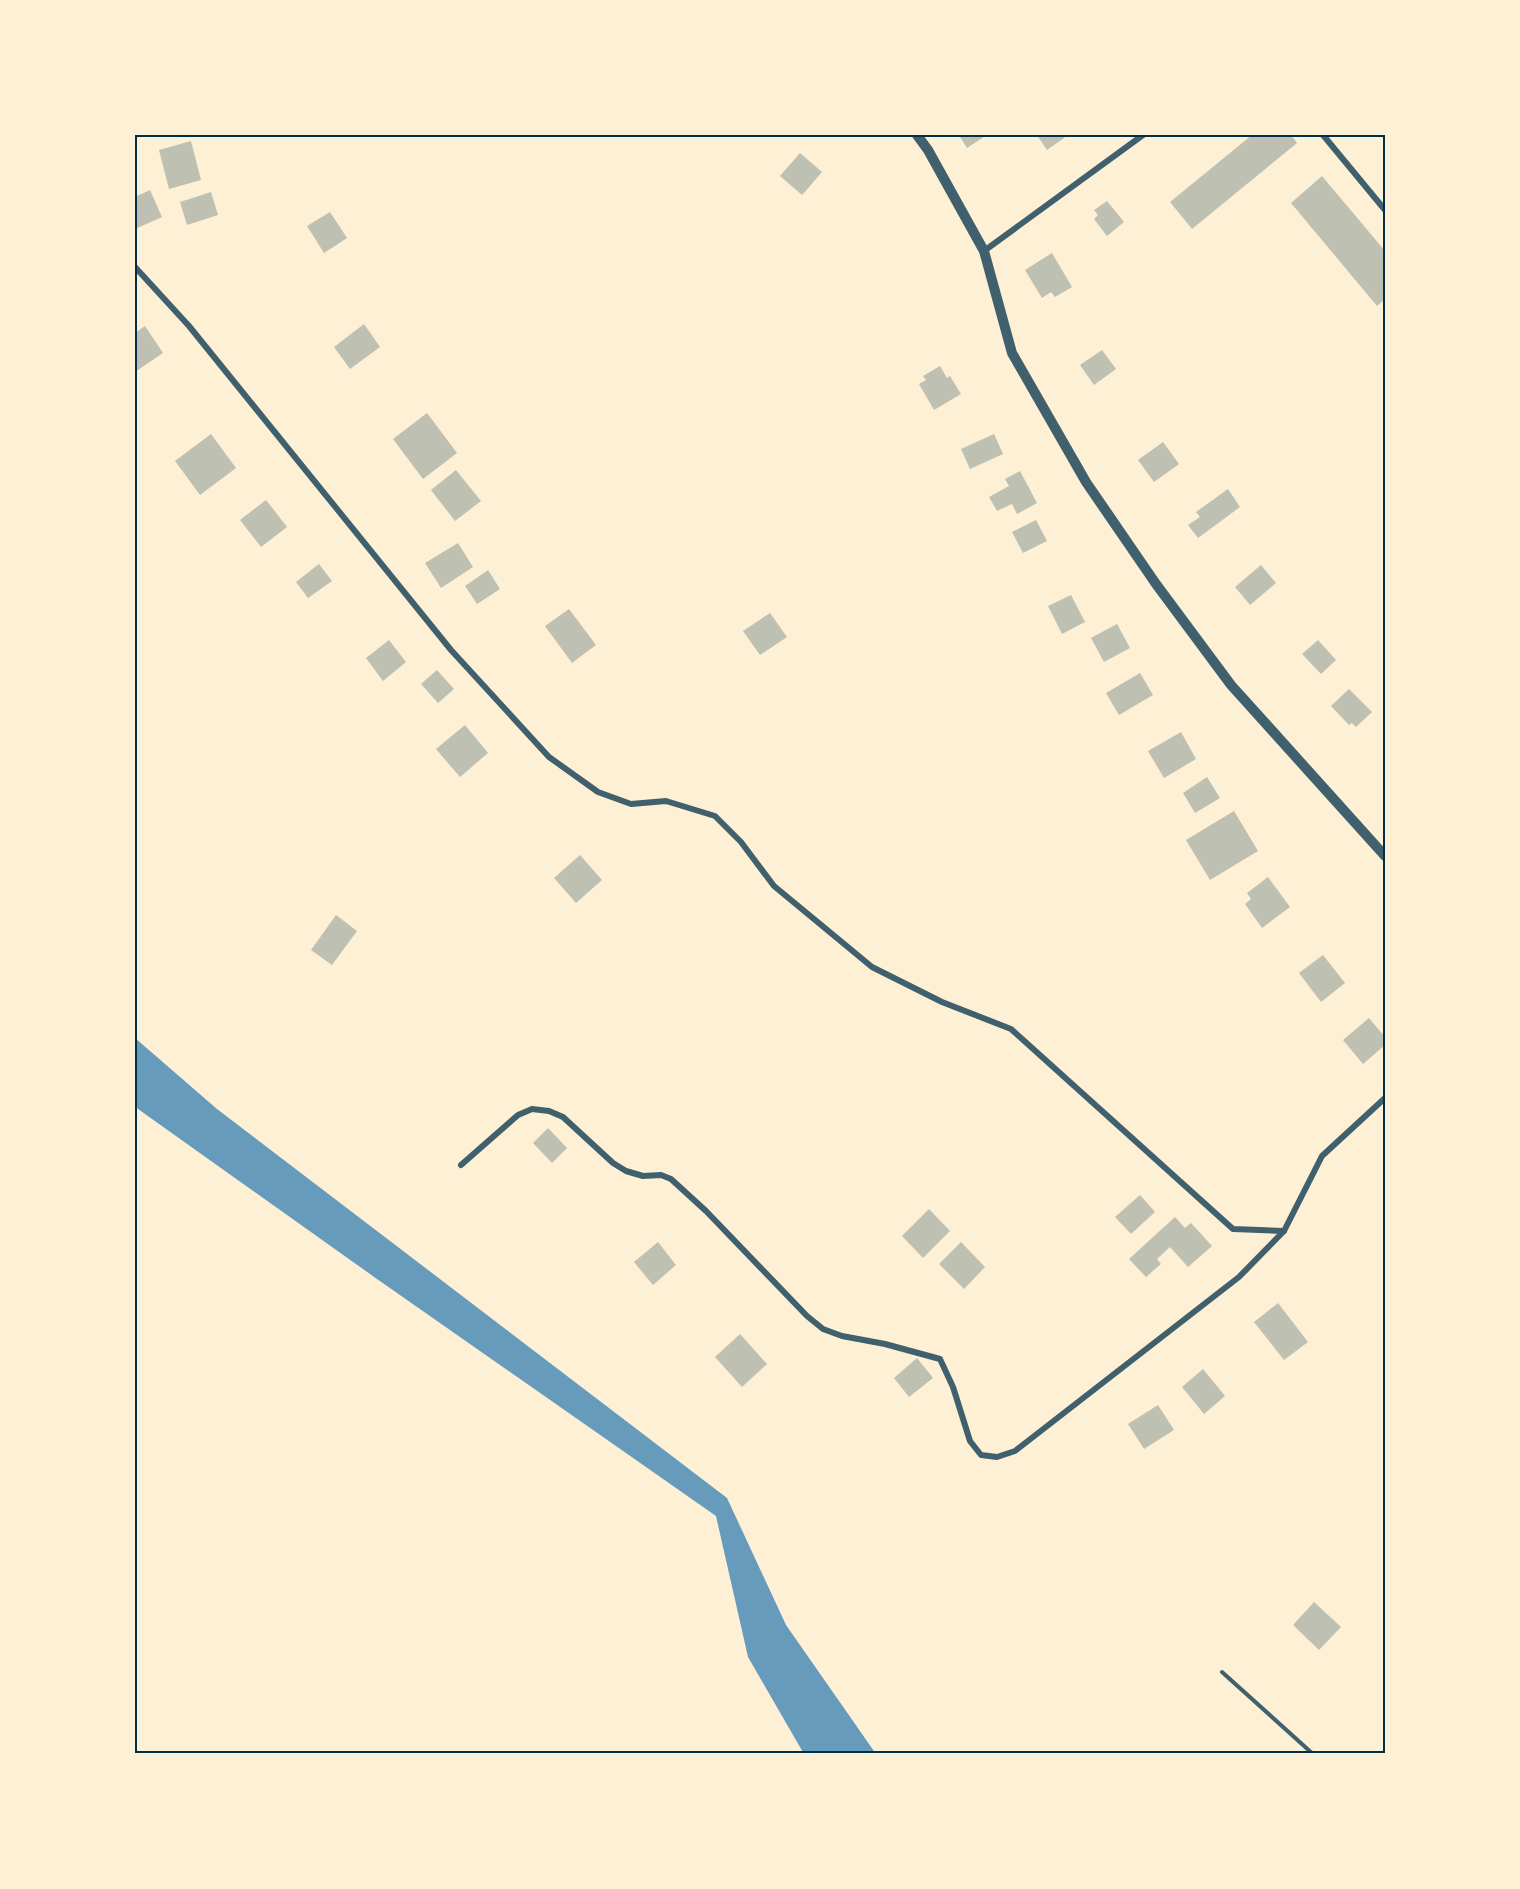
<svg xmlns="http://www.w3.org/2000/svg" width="1520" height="1889" viewBox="0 0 1520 1889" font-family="'Source Sans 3',sans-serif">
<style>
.water{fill:#669bbc}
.building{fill:#bec0b2}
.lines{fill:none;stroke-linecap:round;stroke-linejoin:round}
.service{stroke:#3f606c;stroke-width:4}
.minor{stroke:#3f606c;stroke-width:6}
.tertiary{stroke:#3f606c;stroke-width:10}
.neatline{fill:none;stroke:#003049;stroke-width:2}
</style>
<rect width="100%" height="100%" fill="#fdf0d5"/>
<!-- water -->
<path class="water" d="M 135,1038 L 217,1109 L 727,1498 L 786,1625 L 876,1754 L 804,1754 L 748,1657 L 716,1516 L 377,1279 L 138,1109 L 135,1104 Z"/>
<!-- building -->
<g class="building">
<path d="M 959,135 L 987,135 L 967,148 Z"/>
<path d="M 1037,135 L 1068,135 L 1047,150 Z"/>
<path d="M 1252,135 L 1291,135 L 1297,143 L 1192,229 L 1170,202 Z"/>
<path d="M 191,141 L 201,180 L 169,189 L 159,150 Z"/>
<path d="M 800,153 L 822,172 L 802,195 L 780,176 Z"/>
<path d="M 1322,176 L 1385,251 L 1385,299 L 1377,306 L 1291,203 Z"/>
<path d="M 150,190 L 162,217 L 135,229 L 135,197 Z"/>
<path d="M 211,192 L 218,215 L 187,225 L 180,202 Z"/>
<path d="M 1107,201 L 1124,222 L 1107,236 L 1094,219 L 1098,215 L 1094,210 Z"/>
<path d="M 330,212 L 347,238 L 324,253 L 307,226 Z"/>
<path d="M 1052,253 L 1072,287 L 1055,297 L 1051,292 L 1042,298 L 1025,270 Z"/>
<path d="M 364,324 L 380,347 L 350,369 L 334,347 Z"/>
<path d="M 145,326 L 163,353 L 135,372 L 135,333 Z"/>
<path d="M 1102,350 L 1116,369 L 1094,385 L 1080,365 Z"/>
<path d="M 940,366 L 947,378 L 950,376 L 961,394 L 934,410 L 919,384 L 926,380 L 923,376 Z"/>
<path d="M 427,413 L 457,453 L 423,479 L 393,439 Z"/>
<path d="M 211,434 L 236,468 L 200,495 L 175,461 Z"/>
<path d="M 994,434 L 1003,454 L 970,469 L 961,449 Z"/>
<path d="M 1163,442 L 1179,464 L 1154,482 L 1138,460 Z"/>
<path d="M 456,470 L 481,501 L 455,521 L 431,490 Z"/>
<path d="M 1020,471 L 1037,503 L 1017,514 L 1012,504 L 997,511 L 989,497 L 1009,486 L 1005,479 Z"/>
<path d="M 1228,489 L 1240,507 L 1198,538 L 1188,525 L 1200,517 L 1196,512 Z"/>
<path d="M 266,500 L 287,527 L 261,547 L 240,520 Z"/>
<path d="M 1036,520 L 1047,541 L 1023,553 L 1012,532 Z"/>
<path d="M 458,543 L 473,567 L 441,588 L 425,563 Z"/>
<path d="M 319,564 L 332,581 L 308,598 L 296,582 Z"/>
<path d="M 1261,565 L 1276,583 L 1250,605 L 1235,587 Z"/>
<path d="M 488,570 L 500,589 L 477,604 L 465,586 Z"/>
<path d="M 1071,595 L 1085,622 L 1062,634 L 1048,606 Z"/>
<path d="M 569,609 L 596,645 L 572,663 L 545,626 Z"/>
<path d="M 770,613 L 787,637 L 760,655 L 743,631 Z"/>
<path d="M 1117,624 L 1130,648 L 1104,662 L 1091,638 Z"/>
<path d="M 389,640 L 406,662 L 383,681 L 366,658 Z"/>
<path d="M 1318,640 L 1336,660 L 1321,674 L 1302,654 Z"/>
<path d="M 437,670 L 454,689 L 438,703 L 421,684 Z"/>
<path d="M 1140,673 L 1153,695 L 1119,715 L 1106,693 Z"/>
<path d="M 1349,689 L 1372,712 L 1356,727 L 1352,723 L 1349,725 L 1331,706 Z"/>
<path d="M 465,725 L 488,753 L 460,777 L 436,749 Z"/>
<path d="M 1181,732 L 1196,759 L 1164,778 L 1148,751 Z"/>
<path d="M 1207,777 L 1220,798 L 1195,813 L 1183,793 Z"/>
<path d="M 1234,811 L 1258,851 L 1210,880 L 1186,840 Z"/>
<path d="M 580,855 L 602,880 L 576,903 L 554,878 Z"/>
<path d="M 1268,877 L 1290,907 L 1262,928 L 1245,904 L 1251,899 L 1247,893 Z"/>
<path d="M 336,915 L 357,931 L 332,965 L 311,950 Z"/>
<path d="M 1323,955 L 1345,983 L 1321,1002 L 1299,973 Z"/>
<path d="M 1369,1018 L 1385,1037 L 1385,1045 L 1363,1064 L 1343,1040 Z"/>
<path d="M 548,1128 L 567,1148 L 552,1163 L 533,1143 Z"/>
<path d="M 1140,1195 L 1155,1212 L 1131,1234 L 1115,1217 Z"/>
<path d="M 929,1209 L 950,1231 L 923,1258 L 902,1236 Z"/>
<path d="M 1175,1217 L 1185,1228 L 1191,1223 L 1212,1246 L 1188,1267 L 1170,1247 L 1157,1259 L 1161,1264 L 1146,1277 L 1129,1259 Z"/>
<path d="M 658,1242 L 676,1265 L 653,1285 L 634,1262 Z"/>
<path d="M 961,1242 L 985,1267 L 964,1289 L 939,1264 Z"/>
<path d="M 1278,1303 L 1308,1342 L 1284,1360 L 1254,1322 Z"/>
<path d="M 740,1334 L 767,1364 L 742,1387 L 715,1357 Z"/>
<path d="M 917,1358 L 933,1378 L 909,1397 L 894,1378 Z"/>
<path d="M 1203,1369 L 1225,1396 L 1204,1414 L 1182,1387 Z"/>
<path d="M 1158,1405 L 1174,1430 L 1144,1449 L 1128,1424 Z"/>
<path d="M 1314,1602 L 1341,1627 L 1319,1650 L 1293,1625 Z"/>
</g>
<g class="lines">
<!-- service -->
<path class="service" d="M 1222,1672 L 1313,1754"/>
<!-- minor -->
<g class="minor">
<path d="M 1323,135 L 1385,210"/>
<path d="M 984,251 L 1143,135"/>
<path d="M 135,267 L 189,326 L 451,650 L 549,757 L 598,792 L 631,804 L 666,801 L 715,816 L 741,842 L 774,886 L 872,967 L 942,1002 L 1011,1029 L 1233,1229 L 1284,1231"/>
<path d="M 461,1165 L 518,1115 L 532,1109 L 549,1111 L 563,1117 L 613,1163 L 626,1171 L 643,1176 L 661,1175 L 671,1179 L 706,1211 L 807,1316 L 823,1329 L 842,1336 L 885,1344 L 940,1359 L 953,1387 L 970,1441 L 981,1455 L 997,1457 L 1015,1451 L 1239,1277 L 1284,1231 L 1322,1156 L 1385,1098"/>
</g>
<!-- tertiary -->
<path class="tertiary" d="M 917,135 L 928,150 L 984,251 L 1012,353 L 1086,482 L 1156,584 L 1231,685 L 1385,856"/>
</g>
<!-- border -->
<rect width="1520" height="1889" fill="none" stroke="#fdf0d5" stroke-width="273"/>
<rect x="136" y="136" width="1248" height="1616" class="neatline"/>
</svg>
